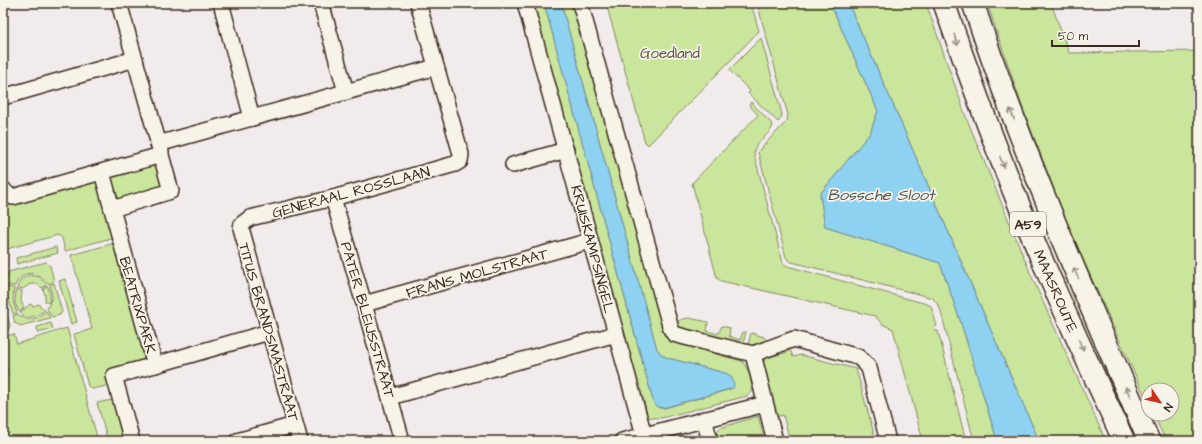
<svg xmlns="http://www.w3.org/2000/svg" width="1202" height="444" viewBox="0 0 1202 444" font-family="'Architects Daughter',sans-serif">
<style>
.green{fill:#cae69d;stroke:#82885e}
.water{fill:#8fd1f1;stroke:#6d8e9d}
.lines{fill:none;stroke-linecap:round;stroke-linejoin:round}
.minor-casing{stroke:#3b2a1e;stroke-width:18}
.highway-casing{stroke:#3b2a1e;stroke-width:24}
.minor{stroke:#f7f3e8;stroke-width:15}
.highway{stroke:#f7f3e8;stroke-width:21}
.oneway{stroke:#998e83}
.labels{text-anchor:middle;stroke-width:3.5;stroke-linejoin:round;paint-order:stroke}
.shield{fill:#f7f3e8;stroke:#73665b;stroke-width:1}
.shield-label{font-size:14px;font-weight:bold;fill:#3b2a1e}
.park-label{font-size:15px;fill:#585037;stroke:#f7f3e8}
.street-label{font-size:15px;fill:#3b2a1e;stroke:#f7f3e8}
.water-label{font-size:16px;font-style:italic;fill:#505453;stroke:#f7f3e8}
</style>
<rect width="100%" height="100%" fill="#f2ebec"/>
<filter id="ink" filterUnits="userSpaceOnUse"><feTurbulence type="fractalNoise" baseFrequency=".025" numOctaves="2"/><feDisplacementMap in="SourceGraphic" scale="8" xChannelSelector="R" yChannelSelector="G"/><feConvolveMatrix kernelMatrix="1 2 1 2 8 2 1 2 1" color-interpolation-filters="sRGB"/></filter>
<g filter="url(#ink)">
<!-- green -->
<g class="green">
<path d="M 530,3 L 544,3 L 654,404 L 659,408 L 665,408 L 731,389 L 731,377 L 725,373 L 668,358 L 662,355 L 657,349 L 561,3 L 573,3 L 664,334 L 670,341 L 675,343 L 742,361 C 748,367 753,384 752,392 L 747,396 L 661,418 L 645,417 Z"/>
<path d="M 606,3 L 751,3 L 759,31 L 648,145 L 645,142 Z"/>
<path d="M 757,3 L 830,3 L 878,111 L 870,133 L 820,194 L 825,227 L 940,263 L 961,323 L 996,437 L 1015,441 L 974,441 L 940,308 L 933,298 L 792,262 L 788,260 L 786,257 L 758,152 L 760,149 L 787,121 L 788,115 Z"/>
<path d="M 848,3 L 926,3 L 966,117 L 1034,282 L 1106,441 L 1039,441 L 895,109 Z"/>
<path d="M 987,3 L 1051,3 L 1069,53 L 1199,51 L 1199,441 L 1166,441 L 1153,414 L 1172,414 L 1172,390 L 1148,390 L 1148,403 L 1071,233 L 1022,106 Z"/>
<path d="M 761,38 L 782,114 L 781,118 L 778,122 L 748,93 L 750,91 L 729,70 Z"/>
<path d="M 751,102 L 773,125 C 771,136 753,141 754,154 L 783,263 L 787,266 L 927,304 L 931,306 L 937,326 L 934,327 L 935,331 L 938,331 L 966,441 L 923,441 L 893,329 L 882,324 L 875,316 L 721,281 L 717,278 L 692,183 L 758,115 L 749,105 Z"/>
<path d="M 150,164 L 157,166 L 163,184 L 161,187 L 121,200 L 115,197 L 111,178 L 113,175 Z"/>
<path d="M 90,181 L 96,183 L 99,187 L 114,237 L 65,251 L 62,238 L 58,235 L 3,250 L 3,200 Z"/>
<path d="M 115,243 L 145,354 L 143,360 L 111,385 L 92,389 L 88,386 L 74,334 L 92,329 L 71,255 Z"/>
<path d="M 56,247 L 58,253 L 17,264 L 16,258 Z"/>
<path d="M 46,262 L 50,266 L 54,281 L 49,284 C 39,270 21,269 15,286 L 5,285 L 4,281 L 8,278 L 8,272 Z"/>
<path d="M 29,275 L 40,277 L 47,285 L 42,288 L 37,284 L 30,284 L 23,289 L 17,287 L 21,279 Z"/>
<path d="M 65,279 L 77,322 L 71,324 L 59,281 Z"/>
<path d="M 54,283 L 62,312 L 60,315 L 52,317 L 47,309 L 52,297 L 50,285 Z"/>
<path d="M 48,286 L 50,295 L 49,303 L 45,301 L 45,295 L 43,289 Z"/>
<path d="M 5,287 L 14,288 L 13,301 L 17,313 L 13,314 Z"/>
<path d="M 16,289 L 22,291 L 21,301 L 24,308 L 19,312 L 15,303 Z"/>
<path d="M 3,299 L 10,325 L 9,329 L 3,331 Z"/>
<path d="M 30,304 L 34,306 L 38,304 L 45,310 C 37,316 28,321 20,313 Z"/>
<path d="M 46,311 L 50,318 L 20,326 L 15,323 L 13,316 L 18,314 C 27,323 38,319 46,311 Z"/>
<path d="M 689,318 L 708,322 L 707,331 L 718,334 L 722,326 L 730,328 L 729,336 L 740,340 L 743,332 L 746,332 L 742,347 L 682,332 L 677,325 C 678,319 683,319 689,318 Z"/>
<path d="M 51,323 L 53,329 L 38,333 L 37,327 Z"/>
<path d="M 67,328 L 98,441 L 3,441 L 3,373 L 4,377 L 9,375 L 3,354 L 3,337 L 14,334 L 17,344 Z"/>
<path d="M 751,333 L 764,337 L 767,341 L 747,348 Z"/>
<path d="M 790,349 L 793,357 L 801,355 L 856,369 L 876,441 L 790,441 L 783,415 L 776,417 L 763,367 L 763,362 L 767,358 L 788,352 L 788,350 Z"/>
<path d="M 116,399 L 127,441 L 108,441 L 97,403 Z"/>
<path d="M 758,416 L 765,441 L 748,441 L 747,437 L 735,441 L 719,441 L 717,431 L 720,428 Z"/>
</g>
<!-- water -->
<g class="water">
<path d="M 544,3 L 561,3 L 657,349 L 662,355 L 668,358 L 728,374 C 732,378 736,383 733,388 L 663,408 L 658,407 L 654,404 Z"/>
<path d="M 830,3 L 848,3 L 895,109 L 1039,441 L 1015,441 L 996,437 L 961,323 L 940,263 L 825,227 L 820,194 L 870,133 L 878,111 Z"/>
</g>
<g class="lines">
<defs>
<g id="minor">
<path d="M 119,3 L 161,152"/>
<path d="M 221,3 L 252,118"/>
<path d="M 321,3 L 346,92"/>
<path d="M 525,3 L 644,435"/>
<path d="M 580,3 L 671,329 L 674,334 L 681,336 L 753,354 L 775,441"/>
<path d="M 3,97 L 135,59"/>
<path d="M 158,144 L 436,67"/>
<path d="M 513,165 L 566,150"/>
<path d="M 3,189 L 9,196 L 13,197 L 161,155 L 171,191 L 112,209 L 102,172"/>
<path d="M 333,198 L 364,304 L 402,441"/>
<path d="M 112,209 L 155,365 L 114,376 L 132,441"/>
<path d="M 364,304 L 590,241"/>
<path d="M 753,354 L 794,339 L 858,357 L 864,362 L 869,368 L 888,441"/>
<path d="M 155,365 L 269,332"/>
<path d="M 390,397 L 616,334"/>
<path d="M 704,419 L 710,441"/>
<path d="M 237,441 L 295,425"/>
<path d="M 300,441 L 241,228 L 242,224 L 250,218 L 333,198 L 455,164 L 460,161 L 461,154 L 418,3"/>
<path d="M 622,441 L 765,404"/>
</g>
<g id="highway">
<path d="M 944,3 C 975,93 1008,182 1046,269 C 1071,327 1098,384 1124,441"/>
<path d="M 973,3 C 1022,153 1086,297 1149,441"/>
</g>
</defs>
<!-- minor casing -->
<use href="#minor" class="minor-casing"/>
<!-- highway casing -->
<use href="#highway" class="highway-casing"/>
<!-- minor -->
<use href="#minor" class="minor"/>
<!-- highway -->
<use href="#highway" class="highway"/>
</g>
<!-- one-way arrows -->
<defs><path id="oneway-shaft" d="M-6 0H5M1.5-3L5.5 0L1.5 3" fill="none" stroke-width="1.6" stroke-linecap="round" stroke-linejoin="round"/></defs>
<g class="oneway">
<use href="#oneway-shaft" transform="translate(956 40) rotate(71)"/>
<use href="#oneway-shaft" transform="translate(1012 114) rotate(-111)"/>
<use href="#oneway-shaft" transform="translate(1002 162) rotate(68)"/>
<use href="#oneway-shaft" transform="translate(1076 273) rotate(-114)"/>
<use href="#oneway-shaft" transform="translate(1081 345) rotate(66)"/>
<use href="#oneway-shaft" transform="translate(1128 392) rotate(-114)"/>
</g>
</g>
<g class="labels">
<!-- shield labels -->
<rect class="shield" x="1010" y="212" width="36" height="24" rx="3"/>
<g class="shield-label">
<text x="1028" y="229">A59</text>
</g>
<!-- park labels -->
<g class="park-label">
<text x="670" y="58">Goedland</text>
</g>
<!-- street labels -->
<g class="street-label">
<text transform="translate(351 192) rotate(-15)" y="5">GENERAAL ROSSLAAN</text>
<text transform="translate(593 249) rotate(75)" y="5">KRUISKAMPSINGEL</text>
<text transform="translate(477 273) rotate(-16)" y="5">FRANS MOLSTRAAT</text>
<text transform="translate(1056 291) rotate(66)" y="5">MAASROUTE</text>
<text transform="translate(138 305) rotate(74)" y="5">BEATRIXPARK</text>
<text transform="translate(368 320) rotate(74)" y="5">PATER BLEIJSSTRAAT</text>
<text transform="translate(269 332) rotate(74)" y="5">TITUS BRANDSMASTRAAT</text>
</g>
<!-- water labels -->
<g class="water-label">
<text x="881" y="200">Bossche Sloot</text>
</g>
</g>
<!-- margin -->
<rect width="1202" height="444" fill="none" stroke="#f7f3e8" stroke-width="16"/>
<rect x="8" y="8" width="1186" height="428" fill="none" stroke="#3b2a1e" stroke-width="1.5" filter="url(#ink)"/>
<!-- north arrow -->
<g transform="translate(1160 402) rotate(124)"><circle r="19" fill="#f7f3e8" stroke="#aca397"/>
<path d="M0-3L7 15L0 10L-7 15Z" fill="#c8321e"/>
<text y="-6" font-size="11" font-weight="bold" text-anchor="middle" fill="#3b2a1e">N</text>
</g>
<!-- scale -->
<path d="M1052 40v6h87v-6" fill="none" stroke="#3b2a1e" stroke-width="2"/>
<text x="1058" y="40" font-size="12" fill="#3b2a1e" stroke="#f7f3e8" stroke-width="3" paint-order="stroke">50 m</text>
</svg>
